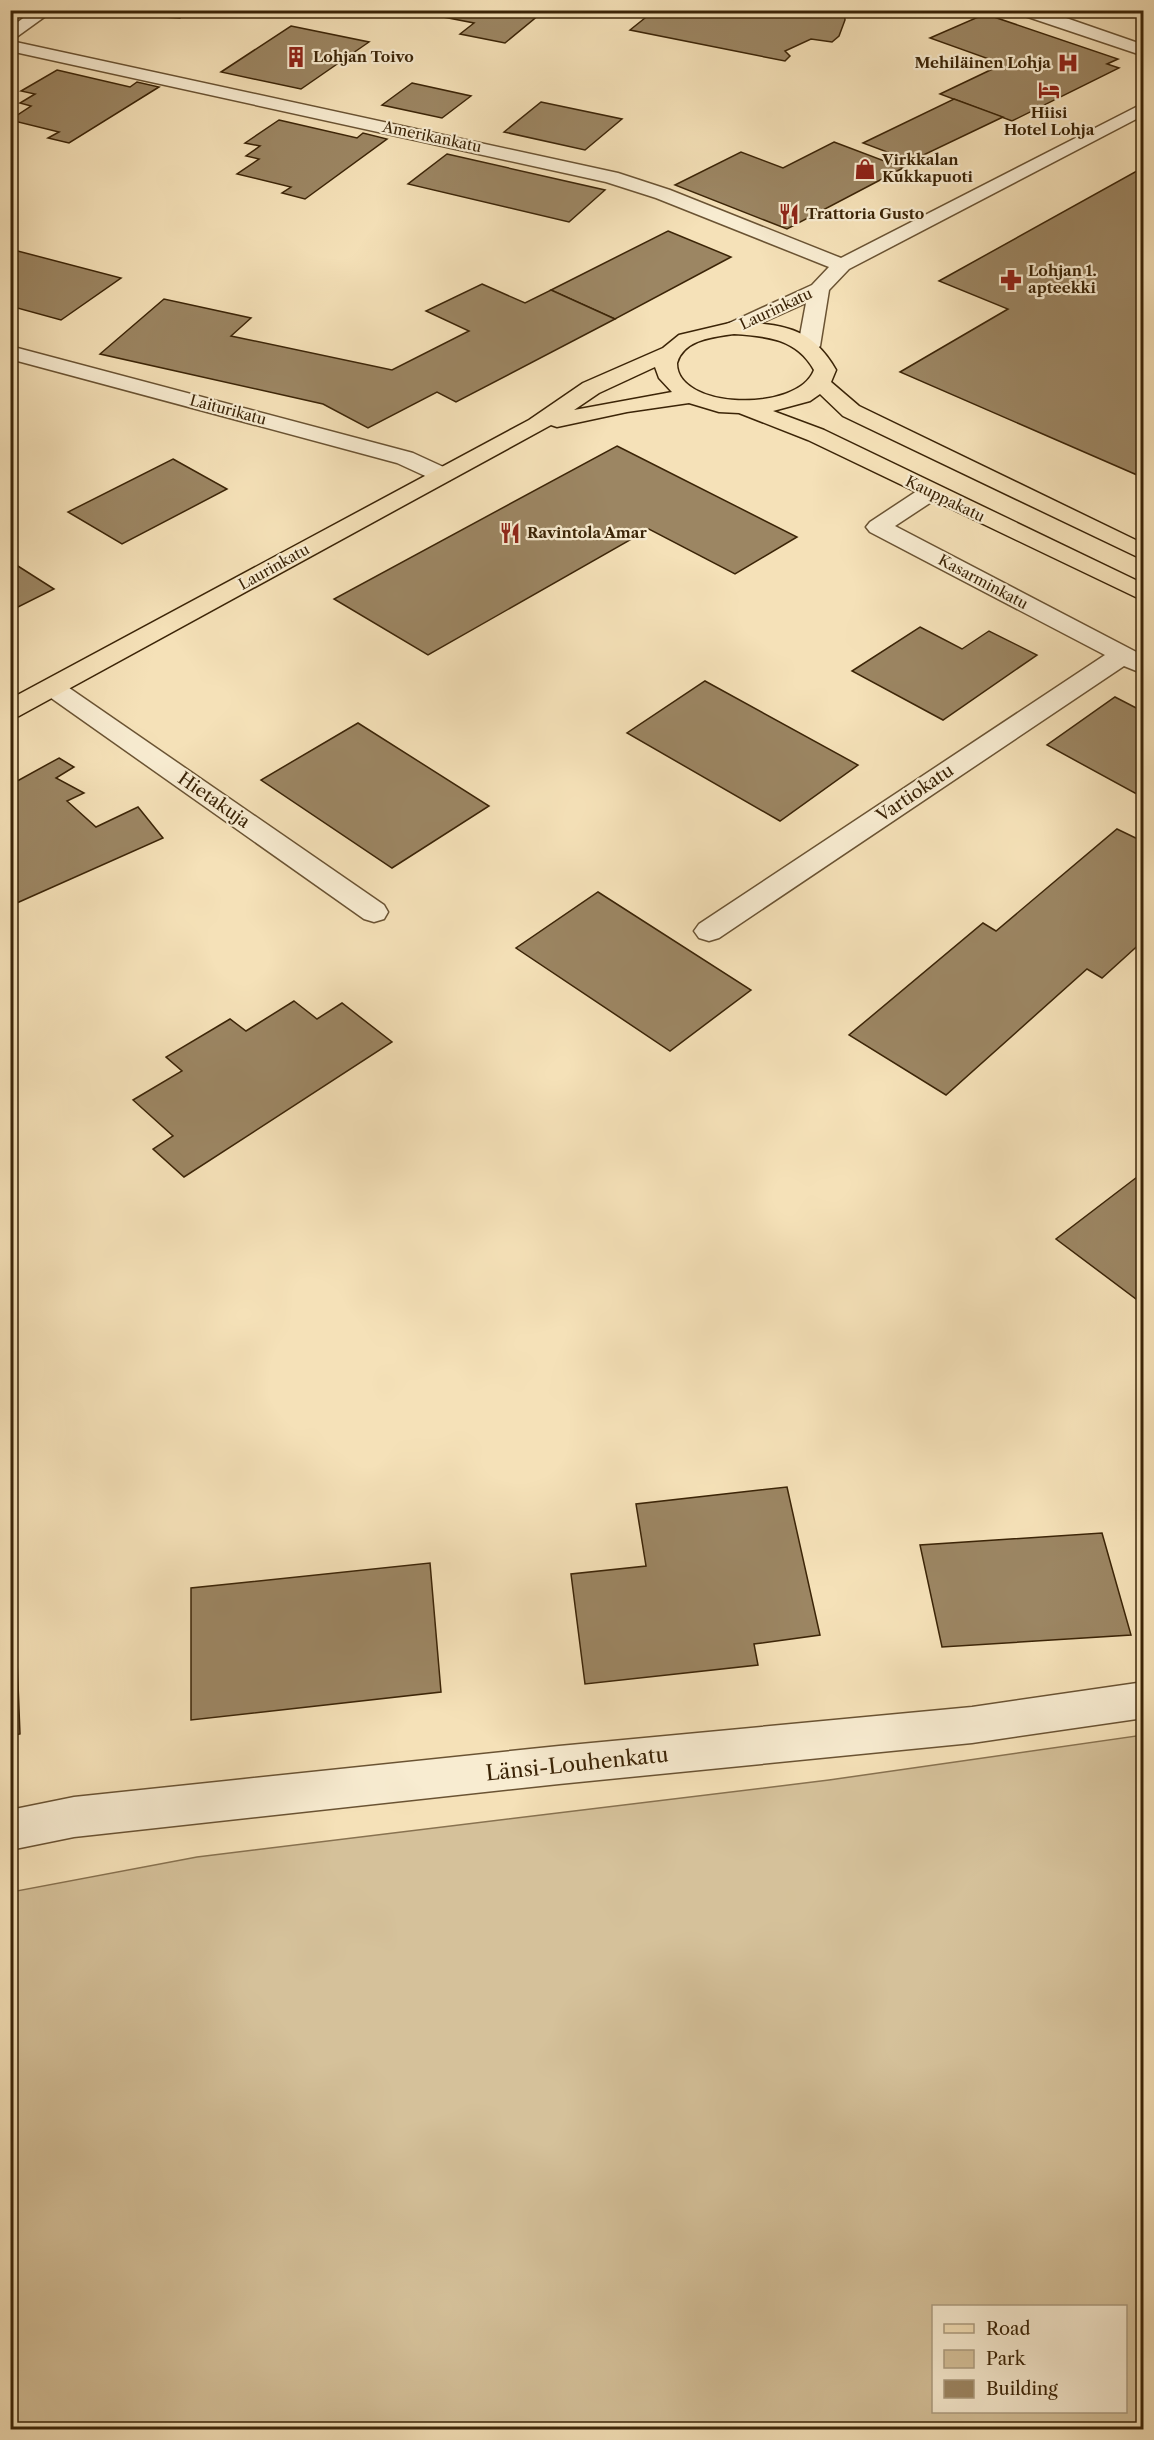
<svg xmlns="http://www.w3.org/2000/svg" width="1154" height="2440" viewBox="0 0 1154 2440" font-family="'Libre Caslon Text',serif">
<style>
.green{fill:#d5c19a;stroke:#887250;stroke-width:1.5;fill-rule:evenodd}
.building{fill:#9c8663;stroke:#3b2407;stroke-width:1.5}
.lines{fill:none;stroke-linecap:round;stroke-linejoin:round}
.minor-casing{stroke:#6a5333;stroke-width:3}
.major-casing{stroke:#3b2407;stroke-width:3}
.minor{fill:#f8ecd1;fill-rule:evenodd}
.major{fill:#f5e1b8;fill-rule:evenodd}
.labels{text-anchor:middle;stroke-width:4.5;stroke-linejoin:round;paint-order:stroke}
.far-poi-label{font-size:15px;font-weight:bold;fill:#3b2407;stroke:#f8ecd1;text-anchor:start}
.far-street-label{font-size:15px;fill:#3b2407;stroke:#f8ecd1}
.street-label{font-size:18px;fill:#3b2407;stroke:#f8ecd1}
.near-street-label{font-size:21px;fill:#3b2407;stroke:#f8ecd1}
</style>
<rect width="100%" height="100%" fill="#f5e1b8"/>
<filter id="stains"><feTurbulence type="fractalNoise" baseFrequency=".00333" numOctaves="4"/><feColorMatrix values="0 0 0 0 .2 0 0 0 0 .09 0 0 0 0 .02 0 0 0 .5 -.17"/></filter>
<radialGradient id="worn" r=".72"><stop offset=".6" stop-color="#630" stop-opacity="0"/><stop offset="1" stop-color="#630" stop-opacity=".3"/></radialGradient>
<!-- green -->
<path class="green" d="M 1143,1735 L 1143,2429 L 11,2429 L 11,1892 L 197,1857 L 829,1780 ZM 934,2306 L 1126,2306 L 1126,2412 L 934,2412 Z"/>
<!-- building -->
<g class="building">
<path d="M 101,10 L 187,10 L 180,18 L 99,13 Z"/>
<path d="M 407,10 L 545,10 L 505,43 L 460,34 L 474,23 Z"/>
<path d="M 655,10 L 844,10 L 845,20 L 839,36 L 832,42 L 811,39 L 785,51 L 790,56 L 785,61 L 630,30 Z"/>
<path d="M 985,14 L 1118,59 L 1107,64 L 1119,68 L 1012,121 L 940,94 L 1003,64 L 930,38 Z"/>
<path d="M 291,26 L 369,42 L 301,89 L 221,72 Z"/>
<path d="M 57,70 L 130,87 L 137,82 L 159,87 L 69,143 L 48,138 L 59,132 L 10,120 L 31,106 L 20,103 L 35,94 L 21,91 Z"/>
<path d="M 412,83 L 471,96 L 442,118 L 382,105 Z"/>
<path d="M 954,99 L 1003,117 L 911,161 L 863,143 Z"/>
<path d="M 541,102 L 622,119 L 585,150 L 504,132 Z"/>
<path d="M 279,120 L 357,138 L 363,133 L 387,139 L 305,199 L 282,193 L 291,187 L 237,174 L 259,159 L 246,156 L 260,146 L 245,143 Z"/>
<path d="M 834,142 L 903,168 L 787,229 L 675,185 L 741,152 L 783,168 Z"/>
<path d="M 447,154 L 605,190 L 569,222 L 408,184 Z"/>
<path d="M 1144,167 L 1144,478 L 900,372 L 1008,309 L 939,281 Z"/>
<path d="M 668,231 L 731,257 L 615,319 L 551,290 Z"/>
<path d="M 10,249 L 121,278 L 61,320 L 10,306 Z"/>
<path d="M 482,284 L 525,303 L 551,290 L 615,319 L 456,402 L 437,392 L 368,428 L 323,404 L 100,354 L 164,299 L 251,318 L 231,336 L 392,370 L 469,331 L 426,311 Z"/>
<path d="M 617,446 L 797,537 L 735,574 L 649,529 L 428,655 L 334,599 Z"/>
<path d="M 173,459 L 227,489 L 122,544 L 68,512 Z"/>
<path d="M 10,561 L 54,589 L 10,611 Z"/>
<path d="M 920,627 L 962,649 L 989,631 L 1037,655 L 943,720 L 852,671 Z"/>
<path d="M 705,681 L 858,765 L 780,821 L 627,733 Z"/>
<path d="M 1115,697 L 1144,712 L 1144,798 L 1047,745 Z"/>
<path d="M 358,723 L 489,806 L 392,868 L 261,780 Z"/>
<path d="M 59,758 L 74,767 L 56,778 L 84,793 L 67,801 L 96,827 L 138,807 L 163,838 L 10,906 L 10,785 Z"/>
<path d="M 1117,829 L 1144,842 L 1144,940 L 1102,978 L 1087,969 L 946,1095 L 849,1035 L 983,923 L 996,931 Z"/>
<path d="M 598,892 L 751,990 L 670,1051 L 516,948 Z"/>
<path d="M 294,1001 L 317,1019 L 342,1003 L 392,1042 L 184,1177 L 153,1149 L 173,1136 L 133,1100 L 182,1071 L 166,1057 L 230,1019 L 246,1031 Z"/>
<path d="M 1141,1174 L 1144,1175 L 1144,1305 L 1056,1239 Z"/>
<path d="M 787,1487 L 820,1635 L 754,1644 L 758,1665 L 585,1684 L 571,1574 L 646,1566 L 636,1504 Z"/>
<path d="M 1102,1533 L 1131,1635 L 942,1647 L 920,1545 Z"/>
<path d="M 430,1563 L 441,1692 L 191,1720 L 191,1588 Z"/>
<path d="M 15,1610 L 20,1734 L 10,1736 L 10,1611 Z"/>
</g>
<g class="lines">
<defs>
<g id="minor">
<path d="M 34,10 L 54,10 L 11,41 L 618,173 L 670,190 L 841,258 L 1144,103 L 1144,115 L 849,269 L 829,290 L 820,346 L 816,350 L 802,350 L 798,346 L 806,303 L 741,332 L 727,332 L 724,328 L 727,324 L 812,285 L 829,267 L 656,198 L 606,182 L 10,51 L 10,28 Z"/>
<path d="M 1017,10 L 1043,10 L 1144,45 L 1144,56 L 1019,14 Z"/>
<path d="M 10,346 L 413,453 L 450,470 L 453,475 L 450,480 L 434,480 L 397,463 L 10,359 Z"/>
<path d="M 931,485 L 939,487 L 943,492 L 939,497 L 895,526 L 1144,656 L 1144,674 L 1124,666 L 719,938 L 709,941 L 699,938 L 694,931 L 699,924 L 1105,655 L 870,532 L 866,527 L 870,522 L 923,487 Z"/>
<path d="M 53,680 L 62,683 L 384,905 L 388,912 L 384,919 L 374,922 L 364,919 L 44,693 L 40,688 L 44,683 Z"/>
<path d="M 1144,1682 L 1144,1718 L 972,1743 L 559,1784 L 74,1837 L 10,1850 L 10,1810 L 74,1797 L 559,1746 L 972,1707 Z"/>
</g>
<path id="major" d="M 734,322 C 781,324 811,326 836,370 L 831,382 L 859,406 L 1144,544 L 1144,560 L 843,416 L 820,394 L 810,401 L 773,411 L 824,430 L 1144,584 L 1144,601 L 808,440 L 739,413 L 719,412 L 689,403 L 627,412 L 557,427 L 551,425 L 19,716 L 10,718 L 10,699 L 529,420 L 583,383 L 663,348 L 679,335 ZM 734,334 C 767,336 797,339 814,370 C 798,413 676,410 677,363 C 684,339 714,337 734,334 ZM 655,367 L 659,378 L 672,392 L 574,410 L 599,393 Z"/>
</defs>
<!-- minor casing -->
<use href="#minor" class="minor-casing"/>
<!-- major casing -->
<use href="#major" class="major-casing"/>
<!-- minor -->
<use href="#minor" class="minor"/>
<!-- major -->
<use href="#major" class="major"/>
</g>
<!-- icons -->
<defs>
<symbol id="building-bare" viewBox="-9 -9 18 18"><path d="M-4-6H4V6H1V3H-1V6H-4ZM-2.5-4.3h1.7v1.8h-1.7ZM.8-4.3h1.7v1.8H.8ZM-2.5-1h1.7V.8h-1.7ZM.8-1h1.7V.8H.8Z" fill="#8f2418" stroke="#f8ecd1" stroke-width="2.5" paint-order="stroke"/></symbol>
<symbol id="hospital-bare" viewBox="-9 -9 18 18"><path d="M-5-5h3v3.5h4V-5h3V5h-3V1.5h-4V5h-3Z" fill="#8f2418" stroke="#f8ecd1" stroke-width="2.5" paint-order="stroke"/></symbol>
<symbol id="hotel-bare" viewBox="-9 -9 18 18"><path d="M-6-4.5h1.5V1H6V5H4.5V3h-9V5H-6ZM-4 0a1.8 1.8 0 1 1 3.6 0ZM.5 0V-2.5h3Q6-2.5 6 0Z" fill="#8f2418" stroke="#f8ecd1" stroke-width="2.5" paint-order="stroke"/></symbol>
<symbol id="shop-bare" viewBox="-9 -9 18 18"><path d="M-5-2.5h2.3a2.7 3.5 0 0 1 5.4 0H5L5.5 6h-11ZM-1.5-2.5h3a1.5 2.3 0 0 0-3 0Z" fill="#8f2418" stroke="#f8ecd1" stroke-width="2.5" paint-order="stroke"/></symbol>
<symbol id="restaurant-bare" viewBox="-9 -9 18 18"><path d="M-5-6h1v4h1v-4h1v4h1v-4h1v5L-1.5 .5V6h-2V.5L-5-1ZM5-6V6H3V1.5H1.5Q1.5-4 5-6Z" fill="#8f2418" stroke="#f8ecd1" stroke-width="2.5" paint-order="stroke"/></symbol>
<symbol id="pharmacy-bare" viewBox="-9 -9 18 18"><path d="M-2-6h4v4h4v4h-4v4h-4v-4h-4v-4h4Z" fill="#8f2418" stroke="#f8ecd1" stroke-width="2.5" paint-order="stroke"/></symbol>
</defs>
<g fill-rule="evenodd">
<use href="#building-bare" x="281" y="42" width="30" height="30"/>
<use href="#hospital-bare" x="1053" y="48" width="30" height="30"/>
<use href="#hotel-bare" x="1034" y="75" width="30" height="30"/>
<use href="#shop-bare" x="850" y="154" width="30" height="30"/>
<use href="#restaurant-bare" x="774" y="199" width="30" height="30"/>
<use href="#pharmacy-bare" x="996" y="265" width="30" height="30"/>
<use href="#restaurant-bare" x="495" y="518" width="30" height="30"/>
</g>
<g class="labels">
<!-- far-poi labels -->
<g class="far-poi-label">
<text x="313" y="62">Lohjan Toivo</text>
<text x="1051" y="68" text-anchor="end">Mehiläinen Lohja</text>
<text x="1049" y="118" text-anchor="middle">Hiisi<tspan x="1049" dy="17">Hotel Lohja</tspan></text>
<text x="882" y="165">Virkkalan<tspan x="882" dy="17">Kukkapuoti</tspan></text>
<text x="806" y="219">Trattoria Gusto</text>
<text x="1028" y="276">Lohjan 1.<tspan x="1028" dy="17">apteekki</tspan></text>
<text x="527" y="538">Ravintola Amar</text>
</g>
<!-- far-street labels -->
<g class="far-street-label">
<text transform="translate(432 137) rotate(12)" y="5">Amerikankatu</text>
<text transform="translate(776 309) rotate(-25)" y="5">Laurinkatu</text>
<text transform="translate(228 410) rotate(15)" y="5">Laiturikatu</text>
<text transform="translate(945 499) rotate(26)" y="5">Kauppakatu</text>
<text transform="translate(274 567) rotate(-29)" y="5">Laurinkatu</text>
<text transform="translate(983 582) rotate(28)" y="5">Kasarminkatu</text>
</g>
<!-- street labels -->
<g class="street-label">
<text transform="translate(915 793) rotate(-34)" y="6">Vartiokatu</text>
<text transform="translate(214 800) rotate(35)" y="6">Hietakuja</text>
</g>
<!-- near-street labels -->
<g class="near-street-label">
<text transform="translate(577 1764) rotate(-6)" y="7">Länsi-Louhenkatu</text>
</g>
</g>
<!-- margin -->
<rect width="1154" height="2440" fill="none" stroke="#f5e1b8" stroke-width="36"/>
<rect x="12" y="12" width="1130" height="2416" fill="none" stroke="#3b2407" stroke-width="3"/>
<rect x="18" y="18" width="1118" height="2404" fill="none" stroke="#3b2407" stroke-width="1.5"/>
<!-- legend -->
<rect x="932" y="2305" width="195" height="108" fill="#f8ecd1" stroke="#ac9c80" stroke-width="1.5"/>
<rect x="944" y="2324" width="30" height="9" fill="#f5e1b8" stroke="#ac9c80" stroke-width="1.5"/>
<text x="986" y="2335" font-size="18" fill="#3b2407">Road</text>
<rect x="944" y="2350" width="30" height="18" fill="#d5c19a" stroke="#ac9c80" stroke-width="1.5"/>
<text x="986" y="2365" font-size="18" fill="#3b2407">Park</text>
<rect x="944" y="2380" width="30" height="18" fill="#9c8663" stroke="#ac9c80" stroke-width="1.5"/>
<text x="986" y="2395" font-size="18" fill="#3b2407">Building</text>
<rect width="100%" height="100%" filter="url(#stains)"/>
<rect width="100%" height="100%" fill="url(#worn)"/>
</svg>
